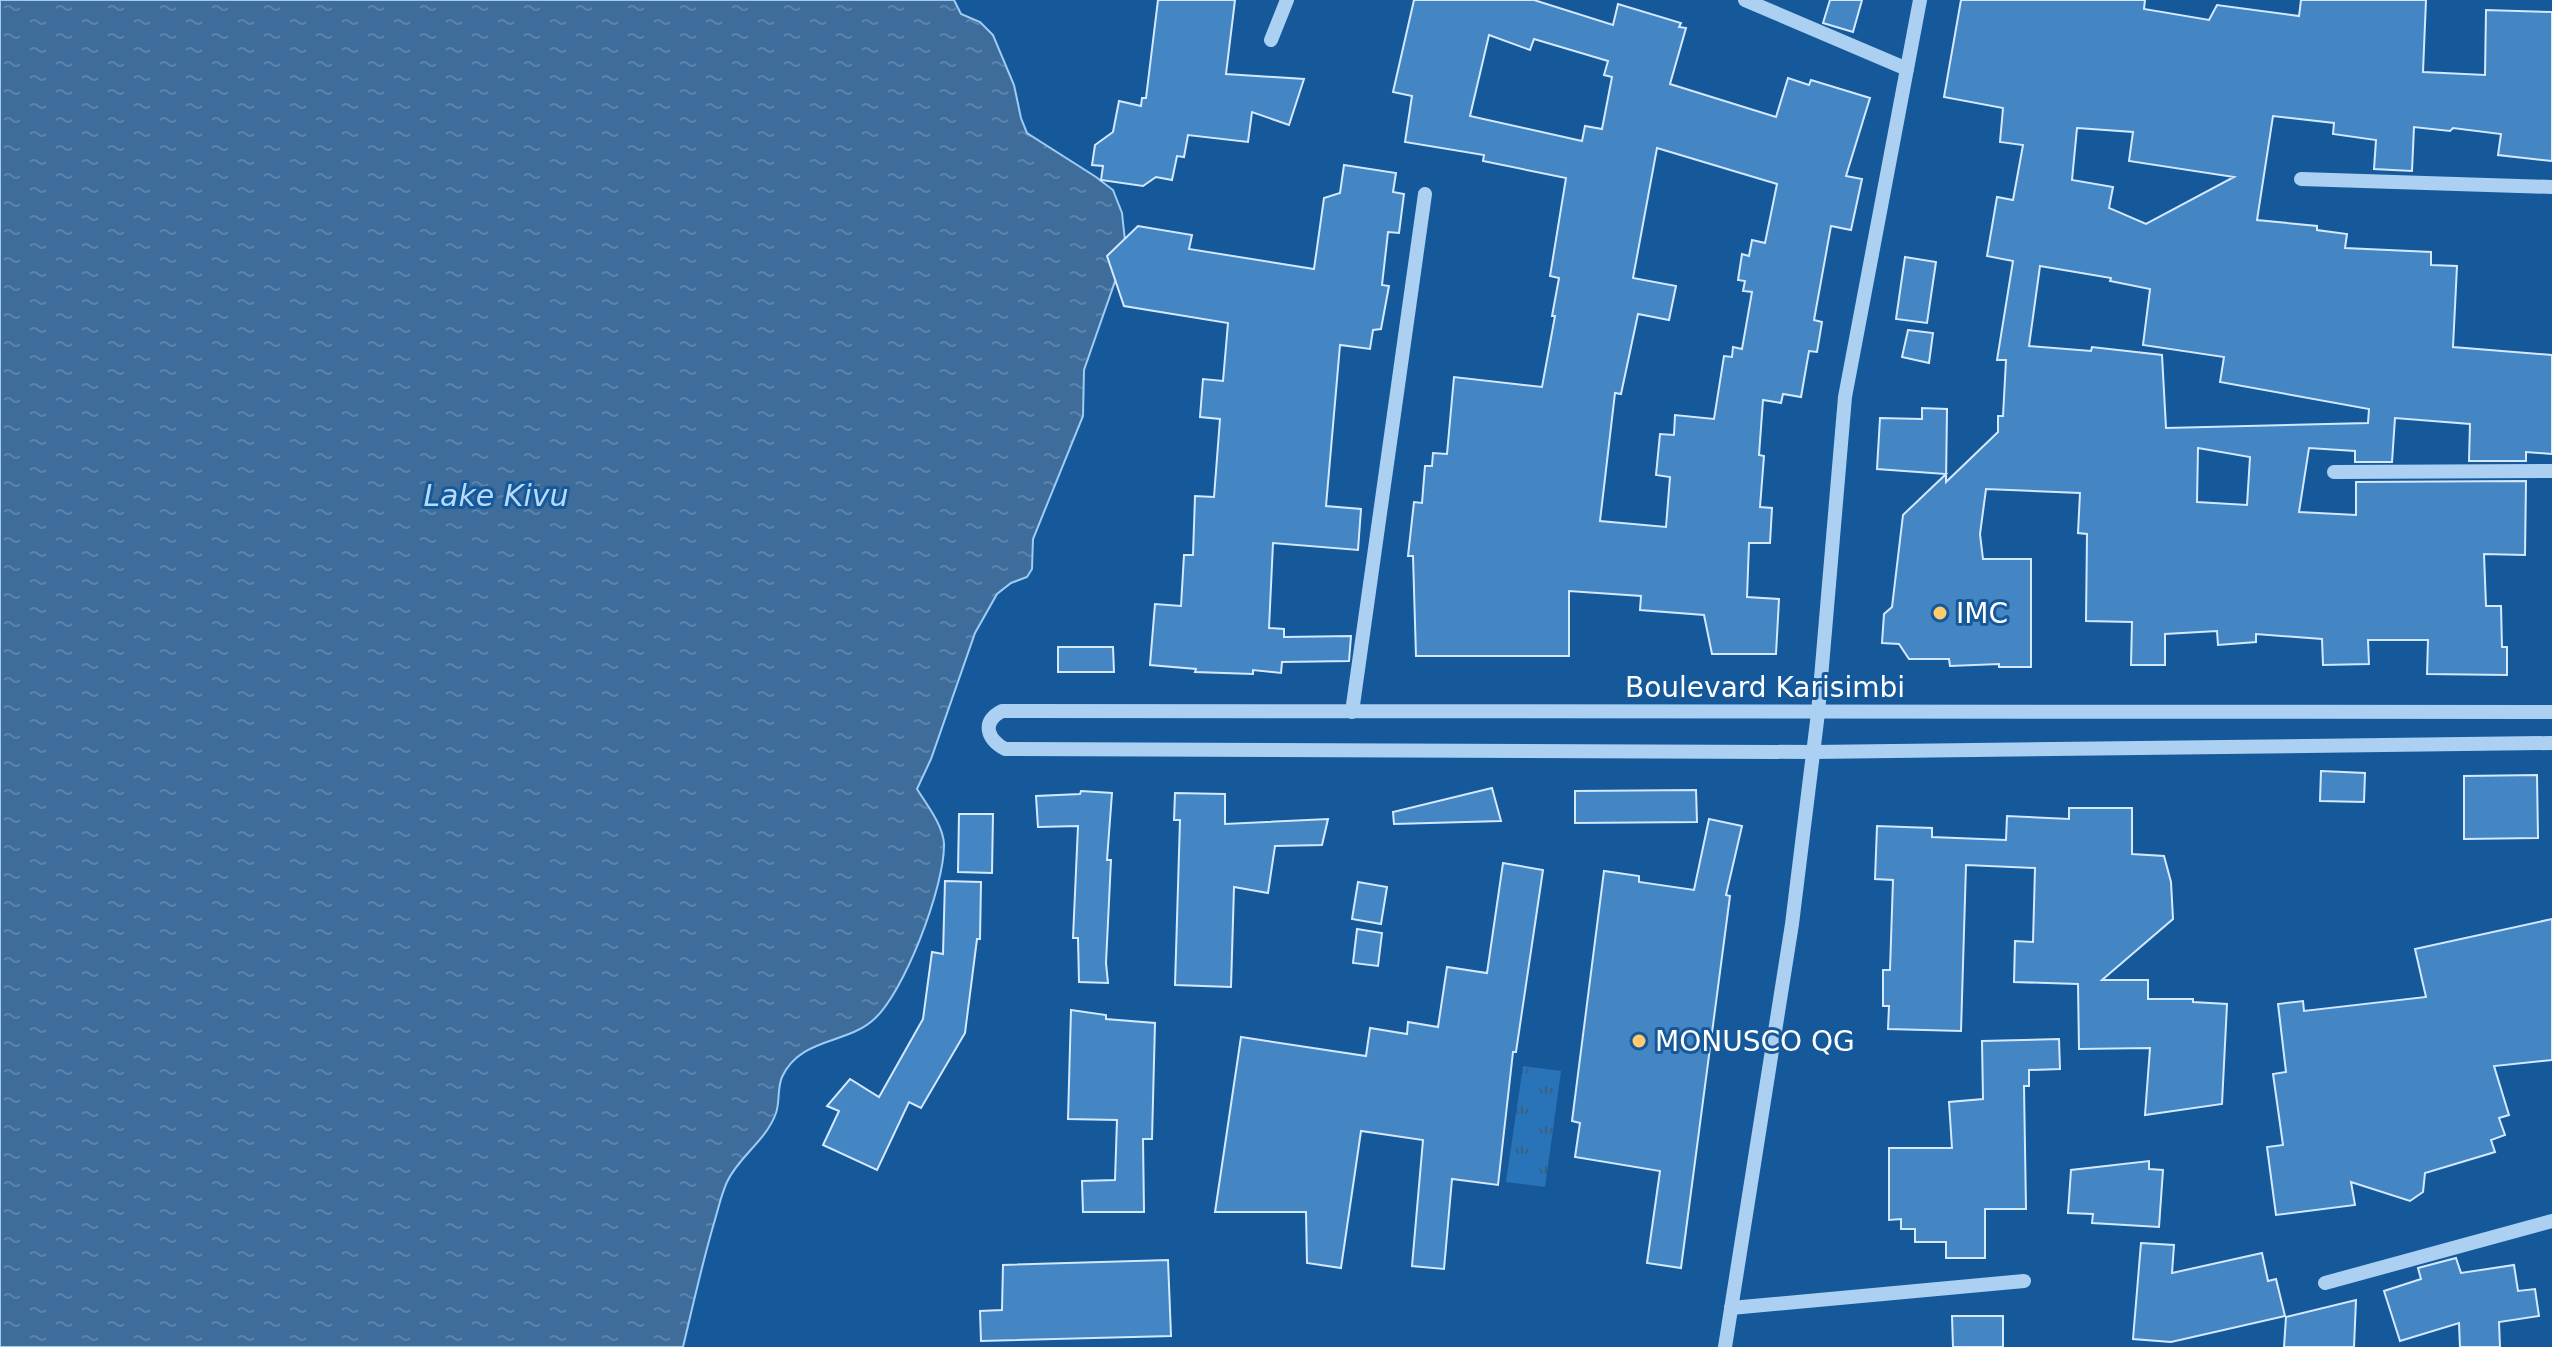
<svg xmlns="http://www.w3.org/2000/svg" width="2552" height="1347" viewBox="0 0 2552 1347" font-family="'DejaVu Sans',sans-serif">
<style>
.grass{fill:url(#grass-tufts)}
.water{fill:url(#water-ripples);stroke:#9eccf5;stroke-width:2}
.building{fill:#4485c4;stroke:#d4e9fd;stroke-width:2;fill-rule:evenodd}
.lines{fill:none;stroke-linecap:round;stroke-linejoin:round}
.minor{stroke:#acd0f2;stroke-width:14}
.poi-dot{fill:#ffcb6d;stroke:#16599b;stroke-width:3}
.labels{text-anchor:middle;stroke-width:6;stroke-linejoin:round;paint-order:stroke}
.poi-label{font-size:28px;fill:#fff;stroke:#16599b;text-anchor:start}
.street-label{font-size:28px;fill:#fff;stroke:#16599b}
.water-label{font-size:30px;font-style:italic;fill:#b8daf9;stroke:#16599b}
</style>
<defs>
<pattern id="grass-tufts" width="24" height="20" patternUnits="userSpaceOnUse" patternTransform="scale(2)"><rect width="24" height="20" fill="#2974b9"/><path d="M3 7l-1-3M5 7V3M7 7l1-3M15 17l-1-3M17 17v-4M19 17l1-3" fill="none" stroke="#3a6082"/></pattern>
<pattern id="water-ripples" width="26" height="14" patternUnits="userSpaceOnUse" patternTransform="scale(2)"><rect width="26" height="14" fill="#3e6d9c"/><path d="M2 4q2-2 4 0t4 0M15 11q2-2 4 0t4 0" fill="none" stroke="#5b83ab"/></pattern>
</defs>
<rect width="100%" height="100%" fill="#16599b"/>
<!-- grass -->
<path class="grass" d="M 1523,1066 L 1561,1071 L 1545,1187 L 1506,1182 Z"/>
<!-- water -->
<path class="water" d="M 0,0 L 954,0 L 961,14 L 980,22 L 993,35 L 1014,85 L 1021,118 L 1027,133 L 1096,177 L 1113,190 L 1122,213 L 1126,250 L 1084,370 L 1083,416 L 1033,539 L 1032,569 L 1027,577 L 1011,583 L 997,594 L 975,633 L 931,759 L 917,789 C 927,805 943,825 944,844 C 945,885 904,995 872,1021 C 845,1044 800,1038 782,1077 C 777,1089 780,1102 776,1113 C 766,1141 739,1156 727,1182 C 721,1195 718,1210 714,1223 C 702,1264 693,1305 683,1347 L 0,1347 Z"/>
<!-- building -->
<g class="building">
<path d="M 1158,0 L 1235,0 L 1226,74 L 1304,79 L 1289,125 L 1252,112 L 1248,142 L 1188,135 L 1184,157 L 1177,156 L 1172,180 L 1156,177 L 1143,186 L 1101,180 L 1103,166 L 1092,165 L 1095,145 L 1113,132 L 1119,101 L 1141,106 L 1142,98 L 1146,98 Z"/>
<path d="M 1414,0 L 1534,0 L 1613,25 L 1618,4 L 1681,23 L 1679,27 L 1686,28 L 1670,84 L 1776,117 L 1788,78 L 1809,85 L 1811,80 L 1870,98 L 1846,176 L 1862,179 L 1851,230 L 1831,226 L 1814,320 L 1822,322 L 1817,352 L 1809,351 L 1801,397 L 1783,394 L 1781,403 L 1763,400 L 1759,455 L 1764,456 L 1760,507 L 1772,508 L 1770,543 L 1749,543 L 1747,597 L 1779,599 L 1776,654 L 1712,654 L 1704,615 L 1640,610 L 1641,596 L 1569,591 L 1569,656 L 1416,656 L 1413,556 L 1408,556 L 1414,502 L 1422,503 L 1425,466 L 1432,466 L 1433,453 L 1447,454 L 1454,377 L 1542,387 L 1555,316 L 1552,316 L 1559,278 L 1550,276 L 1566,178 L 1483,161 L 1484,155 L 1405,142 L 1412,96 L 1393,92 ZM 1489,35 L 1530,50 L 1534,39 L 1608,61 L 1604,75 L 1612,77 L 1602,129 L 1585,126 L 1582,141 L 1470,116 ZM 1657,148 L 1777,184 L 1765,243 L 1752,240 L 1749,256 L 1742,254 L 1738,280 L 1745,281 L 1743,291 L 1752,292 L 1742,349 L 1733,347 L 1732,357 L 1724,356 L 1714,419 L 1675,415 L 1674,435 L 1660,434 L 1656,475 L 1670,477 L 1666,527 L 1600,521 L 1615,393 L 1621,394 L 1638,314 L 1669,320 L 1676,286 L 1633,278 Z"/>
<path d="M 1830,0 L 1862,0 L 1853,32 L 1823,23 Z"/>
<path d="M 1961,0 L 2145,0 L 2144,9 L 2209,20 L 2217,5 L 2299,16 L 2301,0 L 2426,0 L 2423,72 L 2485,75 L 2486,10 L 2552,12 L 2552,161 L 2498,155 L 2501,134 L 2453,128 L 2450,131 L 2414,127 L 2412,171 L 2374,169 L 2376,140 L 2333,134 L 2334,123 L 2273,116 L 2257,220 L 2317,226 L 2317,230 L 2347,234 L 2345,248 L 2431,252 L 2431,265 L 2457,266 L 2453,347 L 2552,355 L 2552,454 L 2526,452 L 2526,461 L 2469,461 L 2470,424 L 2395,418 L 2392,462 L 2355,462 L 2355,451 L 2309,448 L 2299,512 L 2356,515 L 2356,482 L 2526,481 L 2525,555 L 2484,554 L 2486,606 L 2501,606 L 2502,647 L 2507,647 L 2507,675 L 2427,674 L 2428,640 L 2368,640 L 2369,664 L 2323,665 L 2322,639 L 2256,634 L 2256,642 L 2218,645 L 2217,631 L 2165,634 L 2165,665 L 2131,665 L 2132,622 L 2086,621 L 2087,534 L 2078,533 L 2080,493 L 1986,489 L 1980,534 L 1983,559 L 2031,559 L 2031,667 L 1999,667 L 1999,664 L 1950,666 L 1949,659 L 1909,659 L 1899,644 L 1882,643 L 1884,614 L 1892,607 L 1903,515 L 1946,474 L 1877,469 L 1880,418 L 1922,419 L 1922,408 L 1947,409 L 1946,482 L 1998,432 L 1998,416 L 2003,416 L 2006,360 L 1997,360 L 2013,261 L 1987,256 L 1997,197 L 2013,200 L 2023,145 L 2000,142 L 2003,108 L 1944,97 ZM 2077,128 L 2133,132 L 2129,161 L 2234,177 L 2146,224 L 2109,208 L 2113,187 L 2072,180 ZM 2040,266 L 2111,278 L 2110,281 L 2150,289 L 2143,345 L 2224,357 L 2220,382 L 2369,409 L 2368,423 L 2166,428 L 2162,355 L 2092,347 L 2091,351 L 2029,346 ZM 2198,448 L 2250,457 L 2247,505 L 2197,502 Z"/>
<path d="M 1344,165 L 1396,173 L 1393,192 L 1404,194 L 1399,233 L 1388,232 L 1382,285 L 1389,286 L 1381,329 L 1373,330 L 1370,349 L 1340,345 L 1326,506 L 1361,509 L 1358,550 L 1273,543 L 1269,628 L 1284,629 L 1284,637 L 1351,636 L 1349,661 L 1282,662 L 1281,673 L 1253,670 L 1253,674 L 1195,672 L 1196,669 L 1150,665 L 1155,604 L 1181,606 L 1184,555 L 1193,555 L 1195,496 L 1214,497 L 1220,419 L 1200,417 L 1203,379 L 1223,381 L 1228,323 L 1124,306 L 1107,256 L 1138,226 L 1192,235 L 1189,249 L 1314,269 L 1324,198 L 1340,193 Z"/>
<path d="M 1905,257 L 1936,262 L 1927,323 L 1896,319 Z"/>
<path d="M 1908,330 L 1933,333 L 1929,363 L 1902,357 Z"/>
<path d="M 1058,647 L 1113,647 L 1114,672 L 1058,672 Z"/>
<path d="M 2321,771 L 2365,773 L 2364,802 L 2320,801 Z"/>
<path d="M 2537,775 L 2538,838 L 2464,839 L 2464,776 Z"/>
<path d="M 1492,788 L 1501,821 L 1394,824 L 1393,812 Z"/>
<path d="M 1696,790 L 1697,822 L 1575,823 L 1575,791 Z"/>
<path d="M 1081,791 L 1112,793 L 1107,860 L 1111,860 L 1106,963 L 1108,983 L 1079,982 L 1078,938 L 1073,938 L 1078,826 L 1038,827 L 1036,796 L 1080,794 Z"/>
<path d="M 1175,793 L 1225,794 L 1225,824 L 1328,819 L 1322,845 L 1275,846 L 1268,893 L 1234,887 L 1231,987 L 1175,985 L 1180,820 L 1174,820 Z"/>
<path d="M 2069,808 L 2132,808 L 2132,854 L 2164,856 L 2171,882 L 2173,919 L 2102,980 L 2148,980 L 2148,999 L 2193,999 L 2193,1002 L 2227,1004 L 2222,1104 L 2145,1115 L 2150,1048 L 2079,1049 L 2078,984 L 2014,982 L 2015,941 L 2033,942 L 2035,868 L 1966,865 L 1961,1031 L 1888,1029 L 1889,1006 L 1883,1006 L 1883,970 L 1890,970 L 1893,880 L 1875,879 L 1877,826 L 1932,828 L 1932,837 L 2006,840 L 2007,816 L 2069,819 Z"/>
<path d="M 959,814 L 993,814 L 992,873 L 958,872 Z"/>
<path d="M 1709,819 L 1742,826 L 1726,895 L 1730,896 L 1681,1268 L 1647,1263 L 1660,1171 L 1575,1157 L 1580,1123 L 1572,1121 L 1604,871 L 1639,876 L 1639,882 L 1694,890 Z"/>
<path d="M 1503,863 L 1543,870 L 1516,1052 L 1513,1052 L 1498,1185 L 1452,1179 L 1444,1269 L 1412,1266 L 1423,1140 L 1361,1131 L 1341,1268 L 1307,1263 L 1306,1212 L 1215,1212 L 1241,1037 L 1366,1056 L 1370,1028 L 1407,1034 L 1408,1022 L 1438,1027 L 1447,967 L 1487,973 Z"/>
<path d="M 945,881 L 981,882 L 980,939 L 977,939 L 965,1033 L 921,1108 L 909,1102 L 877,1170 L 823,1145 L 839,1111 L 827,1106 L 850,1079 L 879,1097 L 923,1019 L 932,952 L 943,954 Z"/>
<path d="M 1358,882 L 1387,887 L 1381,924 L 1352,919 Z"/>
<path d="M 2552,919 L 2552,1060 L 2494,1066 L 2509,1115 L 2499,1118 L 2505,1135 L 2491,1140 L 2495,1152 L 2425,1173 L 2423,1192 L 2410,1201 L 2351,1182 L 2355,1205 L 2276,1215 L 2267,1147 L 2283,1145 L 2273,1074 L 2286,1072 L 2278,1004 L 2303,1001 L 2304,1011 L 2426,997 L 2415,949 Z"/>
<path d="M 1357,929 L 1382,933 L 1378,966 L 1353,963 Z"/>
<path d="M 1071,1010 L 1106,1015 L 1106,1019 L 1155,1023 L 1152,1139 L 1143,1139 L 1144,1212 L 1083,1212 L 1082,1181 L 1115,1180 L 1117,1120 L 1068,1119 Z"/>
<path d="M 2059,1039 L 2060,1069 L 2029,1070 L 2029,1086 L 2024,1086 L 2026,1209 L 1985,1209 L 1985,1258 L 1946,1258 L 1946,1242 L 1915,1242 L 1915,1229 L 1901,1229 L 1901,1219 L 1889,1220 L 1889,1148 L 1952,1148 L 1949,1102 L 1983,1099 L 1982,1041 Z"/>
<path d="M 2149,1161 L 2149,1169 L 2163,1170 L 2159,1227 L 2092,1223 L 2093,1214 L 2068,1213 L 2071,1170 Z"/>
<path d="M 2141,1243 L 2174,1245 L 2172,1273 L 2262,1253 L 2268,1281 L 2276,1279 L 2285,1316 L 2171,1342 L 2133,1339 Z"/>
<path d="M 2456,1258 L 2461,1273 L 2514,1265 L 2518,1291 L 2535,1289 L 2539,1316 L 2499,1322 L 2500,1347 L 2460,1347 L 2459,1323 L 2400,1341 L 2384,1291 L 2421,1279 L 2418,1268 Z"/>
<path d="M 1168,1260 L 1171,1336 L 981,1341 L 980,1311 L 1002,1310 L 1003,1265 Z"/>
<path d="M 2356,1300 L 2354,1347 L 2284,1347 L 2286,1317 Z"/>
<path d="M 1952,1316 L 2003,1316 L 2003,1347 L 1953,1347 Z"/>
</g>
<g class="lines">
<!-- minor -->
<g class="minor">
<path d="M 1745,0 L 1907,69"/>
<path d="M 1271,40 L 1287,0"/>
<path d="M 2301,179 L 2552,187"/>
<path d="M 2334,472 L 2552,471"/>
<path d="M 1352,712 L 1425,194"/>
<path d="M 2552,712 L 1002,711 C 981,722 987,739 1005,749 L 1813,752 L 2552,743"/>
<path d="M 2325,1283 L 2552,1221"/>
<path d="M 1731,1308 L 2024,1281"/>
<path d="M 1725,1347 L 1792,924 L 1818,713 L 1845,397 L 1920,0"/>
</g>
</g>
<!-- markers -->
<g class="poi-dot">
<circle cx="1940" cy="613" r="8"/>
<circle cx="1639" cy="1041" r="8"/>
</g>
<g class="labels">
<!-- poi labels -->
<g class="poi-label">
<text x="1956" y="623">IMC</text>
<text x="1655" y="1051">MONUSCO QG</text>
</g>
<!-- street labels -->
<g class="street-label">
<text x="1765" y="697">Boulevard Karisimbi</text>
</g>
<!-- water labels -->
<g class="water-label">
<text x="496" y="506">Lake Kivu</text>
</g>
</g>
</svg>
